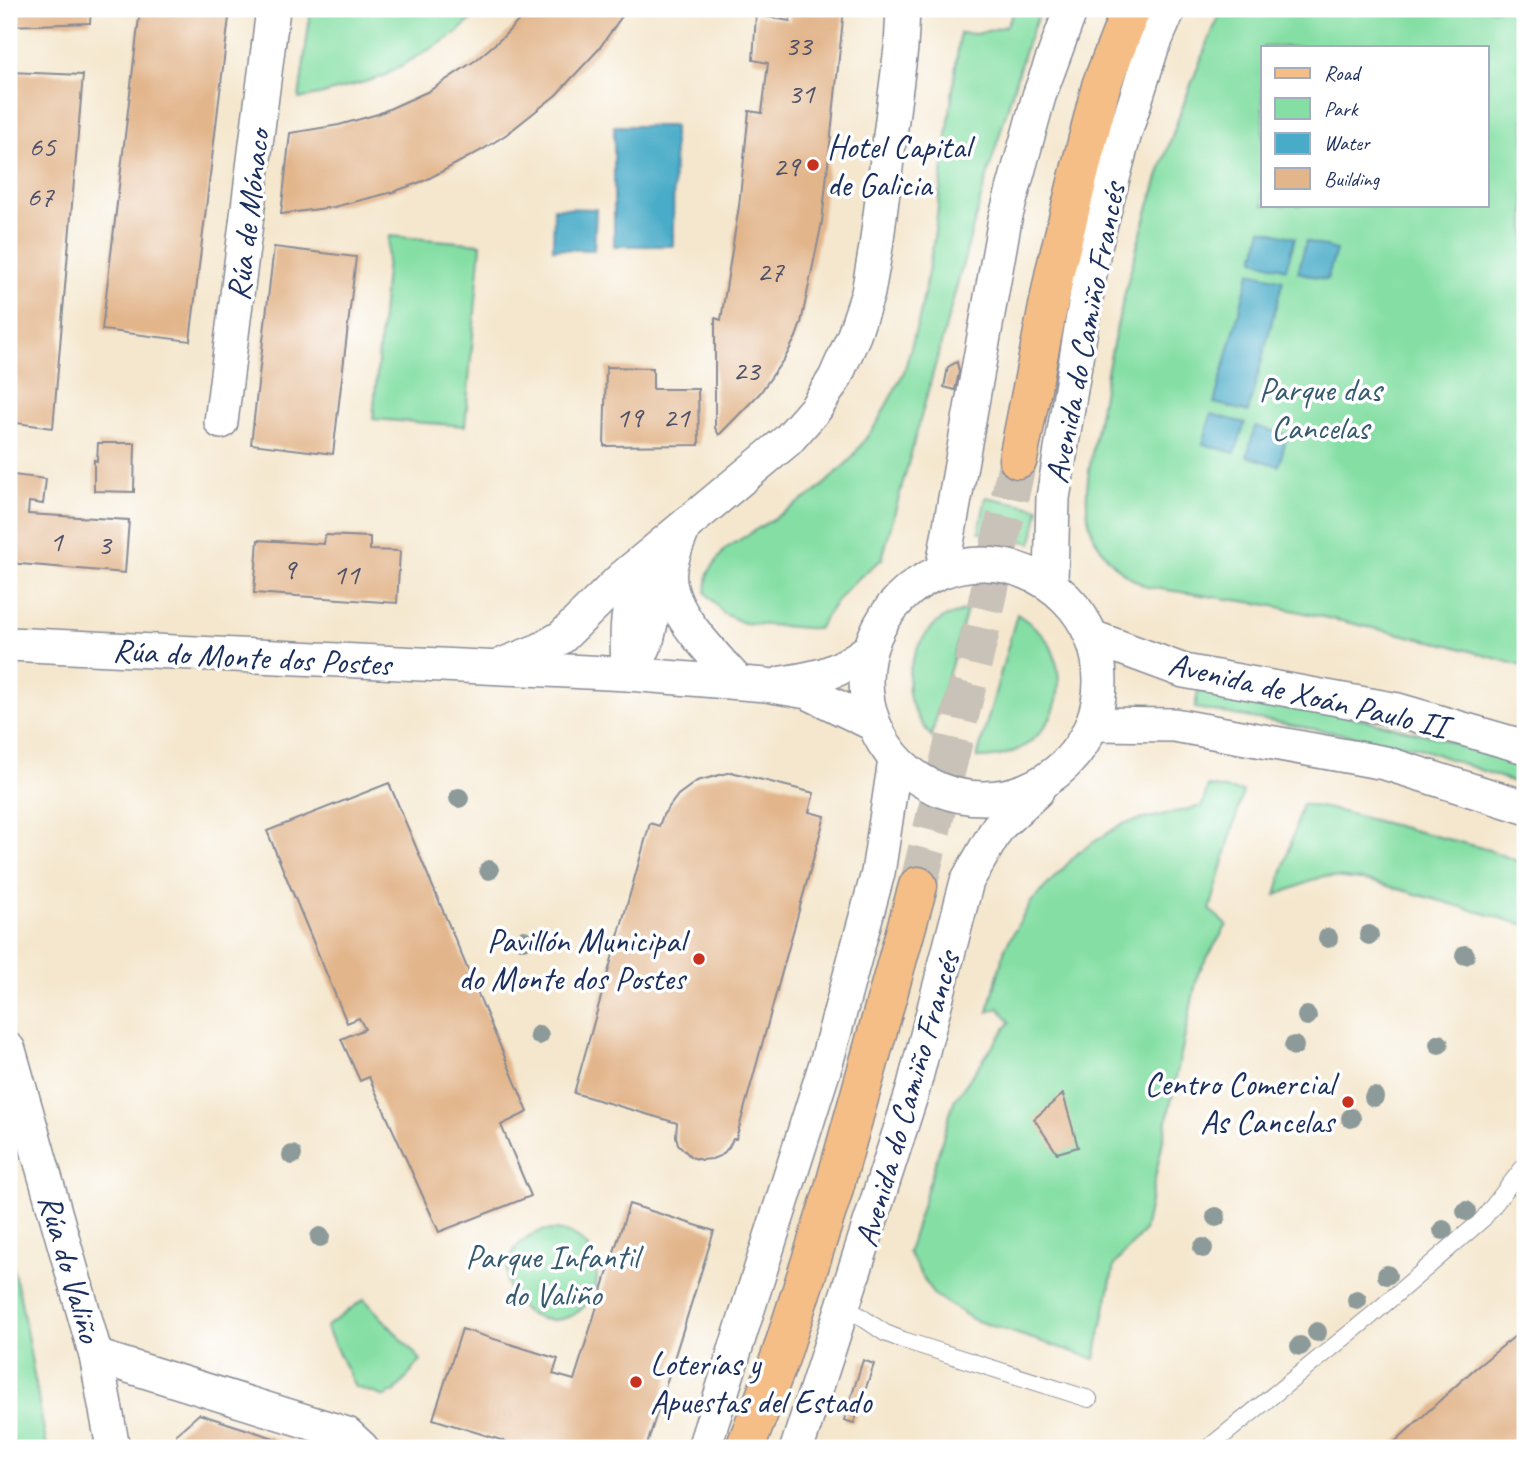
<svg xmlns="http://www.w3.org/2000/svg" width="1534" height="1457" viewBox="0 0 1534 1457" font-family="Caveat,sans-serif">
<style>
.green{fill:#85dfa4;stroke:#508781;stroke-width:2;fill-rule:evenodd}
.water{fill:#48acc8;stroke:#326e93;stroke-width:2}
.building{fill:#e2b58b}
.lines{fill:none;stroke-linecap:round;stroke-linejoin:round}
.primary-tunnel{stroke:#c9c2b8;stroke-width:38;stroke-dasharray:38 19;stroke-linecap:butt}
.service-casing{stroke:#888b96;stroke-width:18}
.minor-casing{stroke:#888b96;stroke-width:36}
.primary-casing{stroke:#888b96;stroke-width:41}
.service{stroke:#fff;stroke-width:16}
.minor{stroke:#fff;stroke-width:33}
.primary{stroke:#f6be87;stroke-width:38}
.tree{fill:#8c9a9a}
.poi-dot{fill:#c8321e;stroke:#fff;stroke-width:2.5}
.labels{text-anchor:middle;stroke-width:7;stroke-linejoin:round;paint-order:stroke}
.number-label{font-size:30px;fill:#4d5069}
.poi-label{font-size:33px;fill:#1b2f5e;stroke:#fff;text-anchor:start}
.street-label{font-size:33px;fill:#1b2f5e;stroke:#fff}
.park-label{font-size:33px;fill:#365b70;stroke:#fff}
</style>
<rect width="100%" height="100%" fill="#fff"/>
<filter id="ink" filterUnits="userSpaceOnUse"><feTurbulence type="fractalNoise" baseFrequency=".0143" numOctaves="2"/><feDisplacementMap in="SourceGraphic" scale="14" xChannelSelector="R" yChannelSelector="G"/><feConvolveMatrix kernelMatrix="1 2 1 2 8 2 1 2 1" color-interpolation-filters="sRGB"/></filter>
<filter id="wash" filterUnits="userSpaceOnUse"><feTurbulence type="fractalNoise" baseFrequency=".00686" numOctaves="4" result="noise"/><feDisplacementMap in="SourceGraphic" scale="28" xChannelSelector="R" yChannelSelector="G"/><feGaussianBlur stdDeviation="1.57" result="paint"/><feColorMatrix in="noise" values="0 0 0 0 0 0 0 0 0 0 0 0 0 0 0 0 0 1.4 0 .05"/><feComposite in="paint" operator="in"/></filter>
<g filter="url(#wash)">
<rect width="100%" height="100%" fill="#f4e7ce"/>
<!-- green -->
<g class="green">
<path d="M 311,9 L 483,9 L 454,35 L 382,77 L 323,94 L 299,99 Z"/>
<path d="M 1010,9 L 1041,9 L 1026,46 L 984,187 L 882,559 C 851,583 838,595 818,629 L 744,623 L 724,614 L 706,593 L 708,573 L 725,549 L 816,492 L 850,460 L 877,423 L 904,372 L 920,315 L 934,239 L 960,33 L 977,34 L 1006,26 L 1013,14 Z"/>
<path d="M 1222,9 L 1525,9 L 1525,667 L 1449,645 L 1269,605 L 1147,587 C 1119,574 1093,549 1088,516 C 1083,485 1094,447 1099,416 C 1123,275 1165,140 1222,9 ZM 1263,47 L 1487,47 L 1487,205 L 1263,205 Z"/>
<path d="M 389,236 L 481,244 L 465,426 L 373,419 Z"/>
<path d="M 986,497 L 1039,508 L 1032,543 L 979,532 Z"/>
<path d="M 967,610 L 934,726 L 932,737 C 922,725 911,709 909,693 C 905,666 921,631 945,617 C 952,614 960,613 967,610 Z"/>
<path d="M 1017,614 C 1029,622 1044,633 1051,647 C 1076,704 1038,760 977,758 Z"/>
<path d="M 1198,691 L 1332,712 L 1435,737 L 1525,767 L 1525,786 L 1416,747 L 1195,708 Z"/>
<path d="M 1208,786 L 1243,792 L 1210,910 L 1227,925 L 1198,973 L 1144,1231 L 1114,1265 L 1095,1359 L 974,1320 L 933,1294 L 908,1252 L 954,1101 L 1010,1022 L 999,1008 L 988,1012 L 1005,948 L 1031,902 L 1079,852 L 1122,824 L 1202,806 Z"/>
<path d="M 1302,804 L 1330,809 L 1486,849 L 1525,864 L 1525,925 L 1370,881 L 1324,876 L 1276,895 Z"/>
<circle cx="552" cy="1275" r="45"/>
<path d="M 9,1254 L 20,1296 L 47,1448 L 9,1448 Z"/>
<path d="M 364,1299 L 421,1360 L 394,1393 L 391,1392 L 386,1397 L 355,1387 L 326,1327 Z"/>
</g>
<!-- water -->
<g class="water">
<path d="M 614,126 L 674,126 L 673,246 L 614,246 Z"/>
<path d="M 554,208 L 596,209 L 594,250 L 553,249 Z"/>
<path d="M 1262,229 L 1295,238 L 1286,269 L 1254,260 Z"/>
<path d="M 1306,241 L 1336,250 L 1327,280 L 1298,272 Z"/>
<path d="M 1250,272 L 1283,280 L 1248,412 L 1214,403 Z"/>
<path d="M 1211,414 L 1245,423 L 1235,453 L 1203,444 Z"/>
<path d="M 1255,426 L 1287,435 L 1279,466 L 1247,456 Z"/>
</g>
<g id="blocks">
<!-- building -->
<g class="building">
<path d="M 9,9 L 91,9 L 90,23 L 9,26 Z"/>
<path d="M 140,9 L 230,9 L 190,341 L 102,330 Z"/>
<path d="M 530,9 L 627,9 L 598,50 L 556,95 L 507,134 L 482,150 L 426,180 L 393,192 L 334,207 L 281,214 L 290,133 L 339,125 L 378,114 L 429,91 L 476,60 L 503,37 Z"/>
<path d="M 791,9 L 844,9 L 822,222 L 801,323 L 796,337 L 786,356 L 760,393 L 719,435 L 715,428 L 715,318 L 721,320 L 739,206 L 749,111 L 762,113 L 768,63 L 753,60 L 756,15 L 790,21 Z"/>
<path d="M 9,72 L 83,75 L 53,428 L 9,422 Z"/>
<path d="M 274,247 L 356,257 L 333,454 L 251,444 Z"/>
<path d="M 957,362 L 959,372 L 955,390 L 944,387 L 948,367 Z"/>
<path d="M 606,367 L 653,368 L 653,389 L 698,389 L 699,445 L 604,446 Z"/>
<path d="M 98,443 L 135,443 L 134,492 L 94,491 L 94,460 L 97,461 Z"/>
<path d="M 9,468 L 14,468 L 13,475 L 46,479 L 43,504 L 29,502 L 28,514 L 129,520 L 125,573 L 9,563 Z"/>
<path d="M 325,535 L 370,537 L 370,550 L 400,551 L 397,603 L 254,593 L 258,540 L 324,544 Z"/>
<path d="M 731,772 L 814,793 L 809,812 L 825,816 L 736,1139 L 733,1139 L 729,1147 L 722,1155 L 712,1159 L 701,1160 L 691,1157 L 678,1144 L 676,1136 L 677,1123 L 574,1093 L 650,823 L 659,826 L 663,815 L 678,795 L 697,781 Z"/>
<path d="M 389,783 L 528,1112 L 501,1125 L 531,1196 L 439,1232 L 369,1077 L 360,1081 L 341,1039 L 365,1029 L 359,1018 L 347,1023 L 267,831 Z"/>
<path d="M 1063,1094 L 1078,1147 L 1057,1153 L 1034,1119 Z"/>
<path d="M 629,1204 L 714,1231 L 646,1448 L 527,1448 L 433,1419 L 462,1329 L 558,1359 L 553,1374 L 574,1380 Z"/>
<path d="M 1525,1328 L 1525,1448 L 1388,1448 L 1472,1371 Z"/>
<path d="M 863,1360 L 874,1364 L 854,1423 L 844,1420 Z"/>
<path d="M 199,1414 L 305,1448 L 179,1448 L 176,1434 Z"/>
</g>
</g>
</g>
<g filter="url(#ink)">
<use href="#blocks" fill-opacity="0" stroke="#888b96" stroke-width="2"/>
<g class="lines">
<!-- primary-tunnel -->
<path class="primary-tunnel" d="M 918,886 L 978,643 L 1018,459"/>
<defs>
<g id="service">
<path d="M 845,1306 L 885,1333 L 903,1340 L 1089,1399"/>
<path d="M 1208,1448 L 1371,1316 L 1483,1219 L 1525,1165"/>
</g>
<g id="minor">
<path d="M 221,422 L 273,9"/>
<path d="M 684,527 C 679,540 672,555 670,569 C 664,609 714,654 738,682"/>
<circle cx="983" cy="681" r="117"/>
<path d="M 942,571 L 1005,219 L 1039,96 L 1071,9"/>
<path d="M 1051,582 L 1053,498 L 1094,250 L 1125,133 L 1151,51 L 1169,9"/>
<path d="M 1092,637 L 1184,671 L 1398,710 L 1525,747"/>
<path d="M 9,644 L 628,674 L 766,685 L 807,692 L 873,724"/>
<path d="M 504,664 L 540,650 L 562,637 L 623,577 L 788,440 L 816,408 L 835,378 L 854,335 L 868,293 L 876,247 L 901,48 L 903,9"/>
<path d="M 633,667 C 657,635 649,605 661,569"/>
<path d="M 628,674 C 627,626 622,600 655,561"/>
<path d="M 782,683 C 822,677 838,673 870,649"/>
<path d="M 1093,724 L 1174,725 L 1385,763 L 1525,807"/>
<path d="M 9,1050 L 96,1356 L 113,1448"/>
<path d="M 96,1356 L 347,1434 L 362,1448"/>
<path d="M 704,1448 L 827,1060 L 878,873 L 895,760"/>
<path d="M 797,1448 L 912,1093 L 967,881 L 998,827 L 1037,791"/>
</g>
<g id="primary">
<path d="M 1018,459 L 1055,271 L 1101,86 L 1131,9"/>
<path d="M 745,1448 L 780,1358 L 832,1195 L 918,886"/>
</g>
</defs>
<!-- service casing -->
<use href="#service" class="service-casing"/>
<!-- minor casing -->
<use href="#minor" class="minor-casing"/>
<!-- primary casing -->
<use href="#primary" class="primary-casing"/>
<!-- service -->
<use href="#service" class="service"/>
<!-- minor -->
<use href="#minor" class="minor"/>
<!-- primary -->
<use href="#primary" class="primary"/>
</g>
<!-- trees -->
<g class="tree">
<circle cx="459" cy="798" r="10"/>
<circle cx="489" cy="870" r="10"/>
<circle cx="1369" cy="935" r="10"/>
<circle cx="1328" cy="938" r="10"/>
<circle cx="524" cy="940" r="10"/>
<circle cx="1465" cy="955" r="10"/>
<circle cx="1307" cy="1016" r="10"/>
<circle cx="539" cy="1035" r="10"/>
<circle cx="1439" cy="1044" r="10"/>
<circle cx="1294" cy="1046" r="10"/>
<circle cx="1374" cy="1097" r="10"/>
<circle cx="1351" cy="1118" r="10"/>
<circle cx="292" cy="1155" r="10"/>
<circle cx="1466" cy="1211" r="10"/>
<circle cx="1216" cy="1217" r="10"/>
<circle cx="1443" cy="1230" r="10"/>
<circle cx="320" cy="1237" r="10"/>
<circle cx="1203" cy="1248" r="10"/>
<circle cx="1387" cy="1275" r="10"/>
<circle cx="1357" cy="1300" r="10"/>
<circle cx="1317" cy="1332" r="10"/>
<circle cx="1300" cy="1346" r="10"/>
</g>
</g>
<!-- markers -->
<g class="poi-dot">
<circle cx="813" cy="165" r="7"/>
<circle cx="699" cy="959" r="7"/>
<circle cx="1348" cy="1102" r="7"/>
<circle cx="636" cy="1382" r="7"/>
</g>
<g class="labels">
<!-- number labels -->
<g class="number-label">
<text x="798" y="55">33</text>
<text x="801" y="103">31</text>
<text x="42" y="156">65</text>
<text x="786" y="176">29</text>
<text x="40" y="206">67</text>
<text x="770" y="281">27</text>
<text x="746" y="380">23</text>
<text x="629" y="427">19</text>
<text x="676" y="427">21</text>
<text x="56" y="551">1</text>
<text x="104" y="554">3</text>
<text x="289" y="579">9</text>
<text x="346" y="584">11</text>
</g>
<!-- poi labels -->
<g class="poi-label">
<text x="827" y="158">Hotel Capital<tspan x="827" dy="38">de Galicia</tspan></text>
<text x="685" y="952" text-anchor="end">Pavillón Municipal<tspan x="685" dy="38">do Monte dos Postes</tspan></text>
<text x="1334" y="1095" text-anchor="end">Centro Comercial<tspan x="1334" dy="38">As Cancelas</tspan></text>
<text x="650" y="1375">Loterías y<tspan x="650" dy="38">Apuestas del Estado</tspan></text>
</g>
<!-- street labels -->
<g class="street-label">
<text transform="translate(247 215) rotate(-83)" y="12">Rúa de Mónaco</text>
<text transform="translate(1084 333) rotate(-79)" y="12">Avenida do Camiño Francés</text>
<text transform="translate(252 656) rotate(3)" y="12">Rúa do Monte dos Postes</text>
<text transform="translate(1308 694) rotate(13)" y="12">Avenida de Xoán Paulo II</text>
<text transform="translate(906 1099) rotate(-74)" y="12">Avenida do Camiño Francés</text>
<text transform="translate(71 1268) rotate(74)" y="12">Rúa do Valiño</text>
</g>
<!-- park labels -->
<g class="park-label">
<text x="1320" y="401">Parque das<tspan x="1320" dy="38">Cancelas</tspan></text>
<text x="552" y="1268">Parque Infantil<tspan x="552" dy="38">do Valiño</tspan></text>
</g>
</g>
<!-- margin -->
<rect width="1534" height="1457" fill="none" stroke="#fff" stroke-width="35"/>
<!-- legend -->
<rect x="1261" y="46" width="228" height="161" fill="#ffffff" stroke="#a4acbf" stroke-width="2"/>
<rect x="1275" y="68" width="35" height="10" fill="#f6be87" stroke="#a4acbf" stroke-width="2"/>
<text x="1324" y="80" font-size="21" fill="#1b2f5e">Road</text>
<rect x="1275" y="98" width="35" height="21" fill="#85dfa4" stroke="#a4acbf" stroke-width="2"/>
<text x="1324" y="116" font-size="21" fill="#1b2f5e">Park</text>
<rect x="1275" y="133" width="35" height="21" fill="#48acc8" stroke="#a4acbf" stroke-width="2"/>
<text x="1324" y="150" font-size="21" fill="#1b2f5e">Water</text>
<rect x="1275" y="168" width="35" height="21" fill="#e2b58b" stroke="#a4acbf" stroke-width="2"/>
<text x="1324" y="186" font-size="21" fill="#1b2f5e">Building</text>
</svg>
